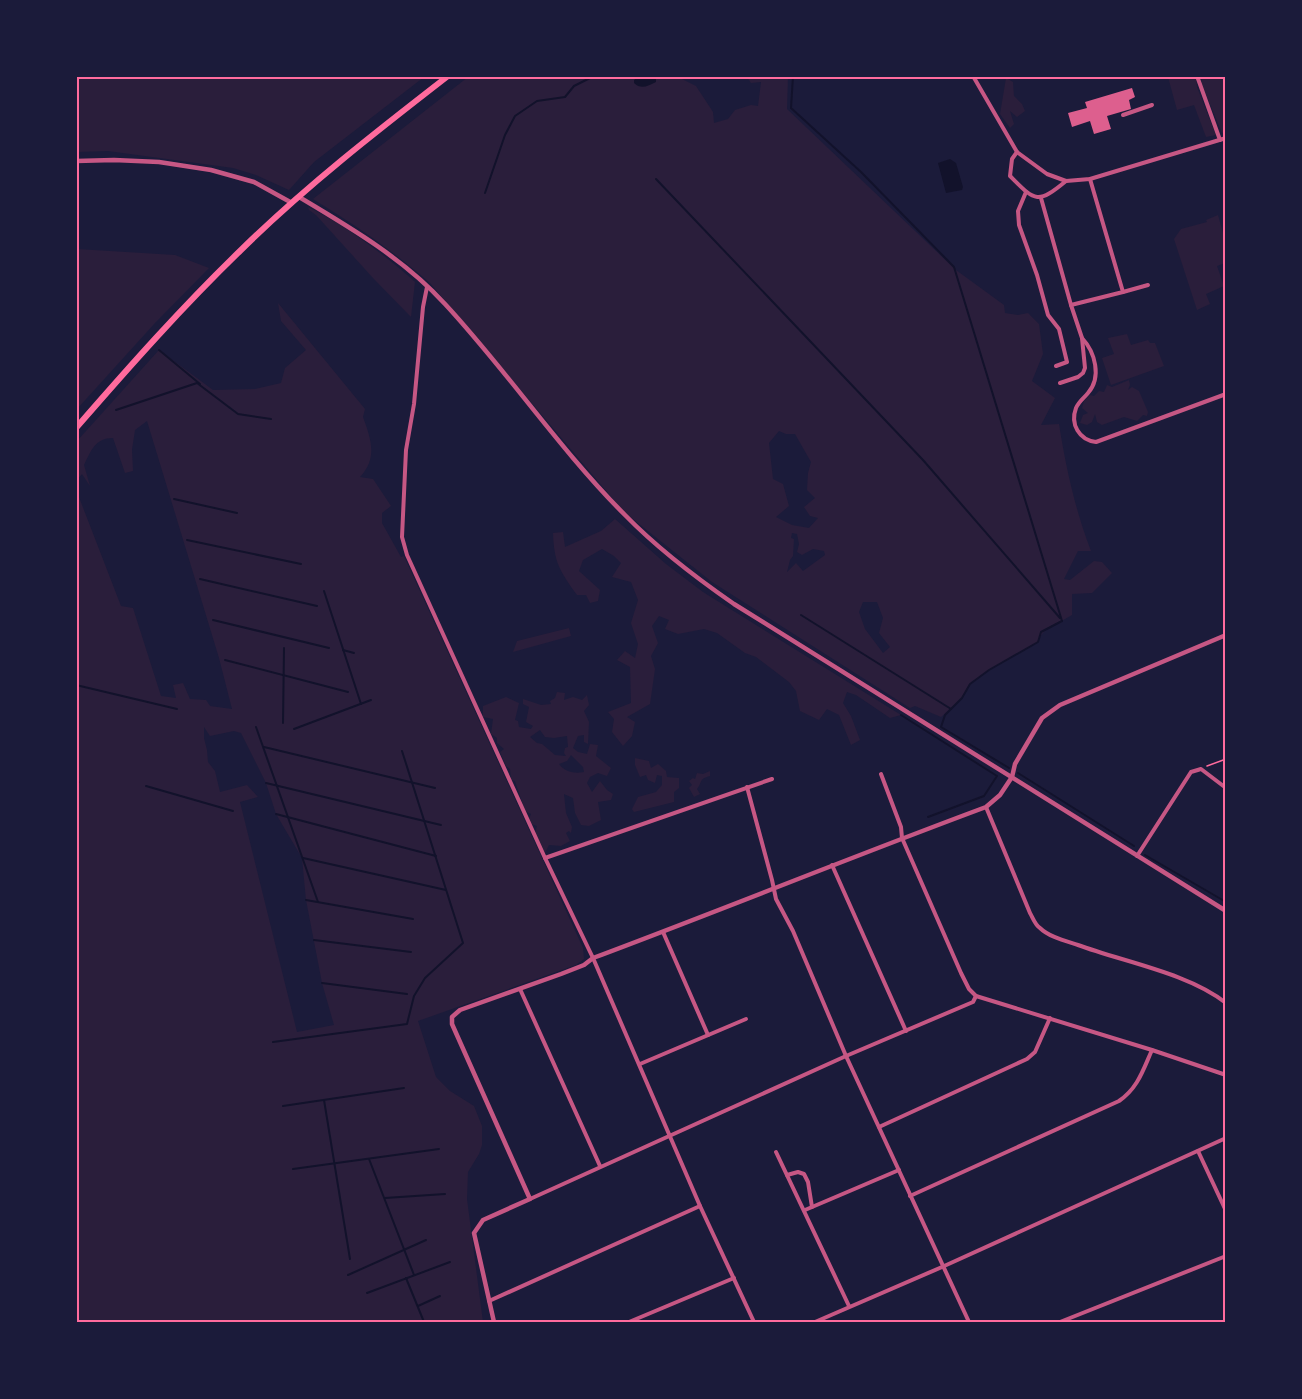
<svg xmlns="http://www.w3.org/2000/svg" width="1302" height="1399" viewBox="0 0 1302 1399" font-family="Inter,sans-serif">
<style>
.green{fill:#2a1e3b;fill-rule:evenodd}
.water{fill:#12122b}
.lines{fill:none;stroke-linecap:round;stroke-linejoin:round}
.stream{stroke:#12122b;stroke-width:2}
.building{fill:#dd5f8e}
.path{stroke:#ff6b9d;stroke-width:1.5}
.minor{stroke:#c65784;stroke-width:4}
.tertiary{stroke:#c65784;stroke-width:4.5}
.trunk{stroke:#ff6b9d;stroke-width:6}
.neatline{fill:none;stroke:#ff6b9d;stroke-width:2}
</style>
<rect width="100%" height="100%" fill="#1b1b3a"/>
<!-- green -->
<g class="green">
<path d="M 77,76 L 424,76 L 424,77 L 314,162 L 289,190 L 256,175 L 233,168 L 108,151 L 77,152 Z"/>
<path d="M 468,77 L 683,77 L 682,79 L 696,86 L 713,112 L 714,123 L 728,119 L 735,110 L 751,105 L 758,106 L 761,82 L 751,83 L 747,77 L 788,77 L 787,109 L 956,270 L 1004,305 L 1005,313 L 1018,315 L 1028,313 L 1039,324 L 1043,354 L 1032,381 L 1055,398 L 1041,425 L 1059,424 C 1066,468 1075,509 1091,551 L 1078,551 L 1064,579 L 1070,580 L 1094,561 L 1102,562 L 1112,573 L 1092,593 L 1072,594 L 1072,615 C 1058,624 1044,625 1038,642 L 989,670 L 970,684 L 962,698 L 941,717 L 915,706 L 910,708 L 712,582 L 624,512 L 430,283 C 393,251 354,224 313,199 ZM 779,431 L 786,434 L 795,434 L 811,462 L 808,473 L 807,490 L 815,498 L 804,507 L 810,516 L 818,518 L 809,528 L 792,525 L 776,517 L 789,506 L 783,484 L 773,479 L 769,443 ZM 792,533 L 797,534 L 799,544 L 797,552 L 802,555 L 813,549 L 824,551 L 825,555 L 803,571 L 796,563 L 787,572 L 790,560 L 793,556 L 794,539 L 791,538 ZM 863,602 L 877,602 L 883,618 L 879,633 L 890,647 L 883,653 L 865,629 L 859,612 Z"/>
<path d="M 1168,77 L 1196,77 L 1197,87 L 1216,135 L 1206,137 L 1194,105 L 1177,110 Z"/>
<path d="M 1202,77 L 1225,77 L 1225,132 L 1222,133 L 1201,83 Z"/>
<path d="M 1006,78 L 1013,82 L 1014,96 L 1022,104 L 1025,111 L 1017,117 L 1010,111 L 1014,124 L 1010,128 L 1000,114 Z"/>
<path d="M 308,207 C 344,224 385,255 415,282 L 411,317 L 373,278 L 316,215 L 309,210 Z"/>
<path d="M 1218,215 L 1225,240 L 1225,263 L 1217,266 L 1224,286 L 1206,294 L 1210,304 L 1197,310 L 1174,239 L 1181,229 L 1207,222 L 1206,220 Z"/>
<path d="M 77,249 L 175,255 L 209,268 L 155,323 L 77,409 Z"/>
<path d="M 278,303 L 365,409 L 363,417 C 371,439 378,458 360,477 L 373,479 L 391,506 L 382,513 L 382,523 L 401,557 L 404,556 L 583,948 L 584,959 L 576,965 L 418,1021 L 436,1077 L 450,1091 L 474,1106 L 482,1126 L 482,1145 L 479,1154 L 468,1172 L 467,1199 L 483,1322 L 77,1322 L 76,783 L 80,783 L 76,771 L 77,492 L 121,606 L 133,608 L 161,696 L 176,698 L 173,685 L 183,683 L 190,699 L 206,700 L 210,706 L 232,709 L 219,658 L 147,421 L 135,430 L 132,450 L 133,471 L 125,473 L 113,438 C 95,438 91,451 84,465 L 90,486 L 82,474 L 77,480 L 77,441 L 159,350 L 213,390 L 255,389 L 281,383 L 285,368 L 306,350 L 281,321 ZM 204,727 L 210,736 L 234,731 L 241,733 L 266,783 L 276,814 L 302,858 L 306,900 L 322,983 L 334,1025 L 297,1032 L 240,802 L 258,797 L 247,785 L 220,792 L 215,771 L 208,762 L 207,750 L 204,738 Z"/>
<path d="M 1127,334 L 1131,345 L 1148,340 L 1150,343 L 1155,343 L 1164,366 L 1111,385 L 1102,358 L 1114,354 L 1108,338 Z"/>
<path d="M 1129,380 L 1130,385 L 1128,390 L 1132,387 L 1139,391 L 1148,412 L 1147,416 L 1143,415 L 1137,421 L 1124,417 L 1102,425 L 1097,422 L 1095,414 L 1092,422 L 1087,425 L 1080,423 L 1083,415 L 1088,413 L 1082,408 L 1084,401 L 1090,395 L 1094,396 L 1099,391 L 1104,392 L 1107,385 L 1112,387 Z"/>
<path d="M 615,519 L 666,564 L 703,592 L 901,715 L 890,718 L 856,695 L 847,692 L 843,703 L 851,716 L 860,740 L 851,745 L 839,715 L 827,709 L 819,720 L 800,711 L 796,691 L 789,682 L 756,657 L 745,653 L 717,633 L 704,629 L 678,634 L 665,629 L 669,620 L 659,616 L 652,626 L 658,643 L 651,656 L 655,669 L 650,704 L 627,717 L 635,722 L 632,736 L 623,746 L 612,732 L 614,719 L 608,712 L 631,703 L 630,667 L 617,660 L 625,651 L 635,658 L 638,644 L 631,623 L 638,600 L 631,582 L 612,577 L 621,563 L 614,556 L 602,549 L 583,560 L 579,571 L 600,590 L 598,601 L 590,603 L 586,595 L 577,595 C 560,571 554,563 553,533 L 563,532 L 565,547 L 601,531 Z"/>
<path d="M 569,628 L 571,636 L 513,652 L 517,641 Z"/>
<path d="M 557,692 L 565,693 L 564,700 L 573,697 L 582,700 L 587,695 L 589,705 L 584,711 L 589,722 L 588,744 L 584,742 L 584,735 L 578,736 L 573,748 L 578,752 L 587,754 L 590,744 L 598,745 L 596,756 L 611,768 L 607,776 L 598,773 L 590,777 L 587,783 L 592,792 L 600,781 L 607,790 L 613,794 L 611,800 L 598,802 L 601,820 L 589,826 L 581,825 L 575,813 L 573,798 L 564,794 L 566,813 L 572,827 L 571,833 L 569,831 L 566,833 L 570,841 L 561,846 L 549,845 L 545,853 L 535,833 L 537,826 L 531,824 L 529,819 L 531,814 L 525,811 L 515,781 L 511,780 L 510,769 L 506,766 L 500,752 L 504,749 L 497,743 L 497,738 L 491,734 L 493,719 L 483,717 L 483,706 L 506,697 L 519,703 L 515,720 L 518,721 L 519,727 L 531,729 L 533,726 L 526,722 L 529,707 L 523,704 L 523,699 L 541,705 L 551,704 L 550,701 L 555,698 ZM 540,730 L 545,737 L 554,738 L 567,736 L 568,747 L 565,748 L 564,753 L 566,756 L 555,755 L 542,744 L 537,743 L 530,737 ZM 571,755 L 583,767 L 584,772 C 575,774 565,772 559,764 L 567,761 Z"/>
<path d="M 635,758 L 649,761 L 651,768 L 658,764 L 666,771 L 667,777 L 679,778 L 679,788 L 674,792 L 674,802 L 634,812 L 632,809 L 638,797 L 656,792 L 662,785 L 662,776 L 657,775 L 655,783 L 648,780 L 646,775 L 640,777 L 635,765 Z"/>
<path d="M 710,771 L 710,776 C 698,779 703,782 697,789 L 700,794 L 694,797 L 689,788 L 692,785 L 689,781 L 693,778 L 695,779 L 697,773 L 703,774 Z"/>
</g>
<!-- water -->
<g class="water">
<path d="M 638,77 L 656,77 L 656,82 C 648,86 641,90 634,83 L 634,80 Z"/>
<path d="M 950,159 L 956,163 L 963,187 L 962,190 L 946,193 L 938,163 Z"/>
</g>
<g class="lines">
<!-- stream -->
<g class="stream">
<path d="M 793,76 L 791,108 L 861,172 L 954,267 L 1062,621"/>
<path d="M 656,179 L 923,460 L 1060,618"/>
<path d="M 485,193 L 505,135 L 515,116 L 537,101 L 565,97 L 574,86 L 594,76"/>
<path d="M 159,350 L 200,384"/>
<path d="M 116,410 L 197,383 L 238,414 L 271,419"/>
<path d="M 174,499 L 237,513"/>
<path d="M 187,540 L 301,564"/>
<path d="M 200,579 L 317,606"/>
<path d="M 324,591 L 361,704"/>
<path d="M 801,615 L 951,709"/>
<path d="M 213,620 L 329,648"/>
<path d="M 343,650 L 354,653"/>
<path d="M 225,660 L 348,692"/>
<path d="M 76,685 L 177,709"/>
<path d="M 901,715 L 997,776 L 984,796 L 928,817"/>
<path d="M 283,723 L 284,648"/>
<path d="M 256,727 L 318,902"/>
<path d="M 294,729 L 371,700"/>
<path d="M 264,747 L 435,788"/>
<path d="M 1009,768 L 941,727 L 945,715 L 962,698 L 970,684 L 989,670 L 1038,642 L 1041,632 L 1062,621"/>
<path d="M 1018,773 L 1134,846"/>
<path d="M 266,783 L 441,825"/>
<path d="M 146,786 L 233,811"/>
<path d="M 276,814 L 436,856"/>
<path d="M 1145,855 L 1226,902"/>
<path d="M 303,858 L 446,890"/>
<path d="M 306,900 L 413,919"/>
<path d="M 314,940 L 411,952"/>
<path d="M 322,983 L 407,994"/>
<path d="M 273,1042 L 407,1024 L 414,996 L 425,978 L 463,943 L 402,751"/>
<path d="M 324,1100 L 350,1259"/>
<path d="M 283,1106 L 404,1088"/>
<path d="M 369,1159 L 414,1275"/>
<path d="M 293,1169 L 439,1149"/>
<path d="M 385,1198 L 445,1194"/>
<path d="M 348,1275 L 426,1240"/>
<path d="M 406,1278 L 424,1322"/>
<path d="M 367,1293 L 450,1262"/>
<path d="M 418,1306 L 440,1296"/>
</g>
</g>
<!-- building -->
<path class="building" d="M 1132,88 L 1135,97 L 1129,100 L 1131,109 L 1107,116 L 1111,129 L 1094,134 L 1090,121 L 1072,127 L 1068,113 L 1087,108 L 1085,102 Z"/>
<g class="lines">
<!-- path -->
<path class="path" d="M 1207,766 L 1226,759"/>
<!-- minor -->
<g class="minor">
<path d="M 973,76 L 1017,152 L 1047,174 L 1066,181 L 1090,179 L 1226,138"/>
<path d="M 1197,76 L 1220,140"/>
<path d="M 1123,115 L 1152,105"/>
<path d="M 1017,152 L 1012,159 L 1010,176 C 1035,201 1037,205 1066,181"/>
<path d="M 1026,192 L 1018,211 L 1019,225 L 1037,275 L 1048,315 L 1059,329 L 1067,362 L 1056,366"/>
<path d="M 1041,198 L 1071,305 L 1082,338 L 1085,368 L 1083,373 L 1078,377 L 1060,383"/>
<path d="M 427,287 L 423,307 L 414,404 L 406,450 L 402,537 L 407,555 L 545,858 L 593,958 L 700,1206 L 754,1322"/>
<path d="M 1123,292 L 1148,285"/>
<path d="M 1071,305 L 1123,292 L 1090,179"/>
<path d="M 1082,338 C 1095,352 1102,377 1088,393 C 1084,398 1079,401 1076,408 C 1070,424 1079,440 1096,442 L 1226,394"/>
<path d="M 881,774 L 901,827 L 902,838 L 961,973 L 969,989 L 976,996 L 1152,1050 L 1226,1075"/>
<path d="M 747,787 L 772,880 L 776,899 L 793,931 L 846,1056 L 969,1322"/>
<path d="M 986,807 L 1030,913 C 1033,918 1035,925 1040,928 C 1049,937 1066,941 1078,945 C 1124,962 1188,973 1226,1003"/>
<path d="M 1137,856 L 1191,772 L 1201,769 L 1226,788"/>
<path d="M 545,858 L 772,779"/>
<path d="M 832,865 L 906,1031"/>
<path d="M 663,932 L 708,1035"/>
<path d="M 520,989 L 600,1166"/>
<path d="M 640,1064 L 746,1019"/>
<path d="M 879,1127 L 1027,1059 L 1035,1052 L 1050,1018"/>
<path d="M 1198,1151 L 1226,1211"/>
<path d="M 776,1152 L 849,1306"/>
<path d="M 787,1175 L 798,1172 L 804,1174 L 808,1182 L 812,1207"/>
<path d="M 910,1196 L 1119,1101 C 1138,1088 1143,1070 1152,1050"/>
<path d="M 530,1199 L 846,1056 L 973,1002 L 976,996"/>
<path d="M 805,1210 L 899,1170"/>
<path d="M 489,1301 L 700,1206"/>
<path d="M 629,1322 L 734,1278"/>
<path d="M 815,1322 L 942,1267 L 1226,1138"/>
<path d="M 1060,1322 L 1226,1256"/>
</g>
<!-- tertiary -->
<g class="tertiary">
<path d="M 76,161 L 114,160 L 159,162 L 211,170 L 254,182 L 292,203"/>
<path d="M 299,197 C 351,228 404,259 445,304 C 508,372 560,450 625,515 C 658,549 695,577 734,604 L 1226,911"/>
<path d="M 494,1322 L 474,1233 L 483,1220 L 530,1199 L 452,1024 L 452,1017 L 460,1010 L 561,974 L 584,965 L 593,958 C 724,909 854,856 986,807 L 1000,795 L 1012,777 L 1015,764 L 1042,718 L 1060,705 L 1226,635"/>
</g>
<!-- trunk -->
<path class="trunk" d="M 76,428 C 129,367 183,306 241,250 C 305,187 377,131 448,76"/>
</g>
<!-- border -->
<rect width="1302" height="1399" fill="none" stroke="#1b1b3a" stroke-width="156"/>
<rect x="78" y="78" width="1146" height="1243" class="neatline"/>
</svg>
